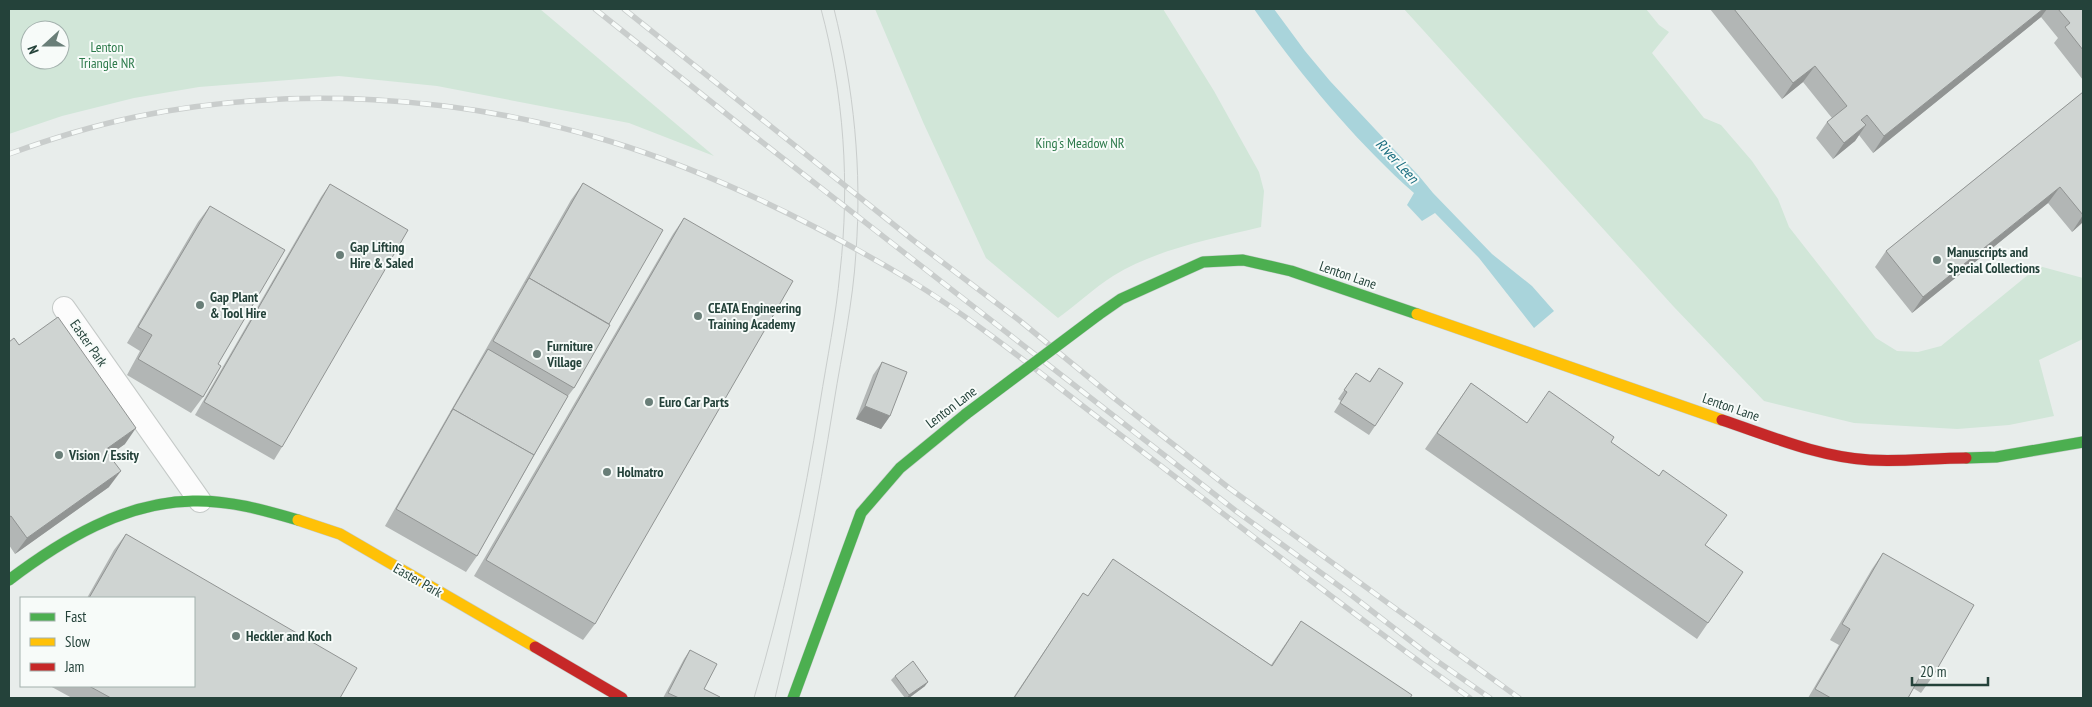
<svg xmlns="http://www.w3.org/2000/svg" width="2092" height="707" viewBox="0 0 2092 707" font-family="'PT Sans Narrow',sans-serif">
<style>
.green{fill:#d1e6d8;fill-rule:evenodd}
.water{fill:#a9d4db}
.lines{fill:none;stroke-linecap:round;stroke-linejoin:round}
.street-casing{stroke:#c5cac8;stroke-width:24}
.fast-casing{stroke:#c3cbc8;stroke-width:12}
.slow-casing{stroke:#c3cbc8;stroke-width:12}
.jam-casing{stroke:#c3cbc8;stroke-width:12}
.street{stroke:#fcfcfc;stroke-width:22}
.fast{stroke:#4caf50;stroke-width:11}
.slow{stroke:#ffc107;stroke-width:11}
.jam{stroke:#c62828;stroke-width:11}
.tram{stroke:#c9cdcc;stroke-width:1}
.rail-casing{stroke:#c9cdcc;stroke-width:5.5}
.rail{stroke:#f7fbf9;stroke-width:4;stroke-dasharray:11;stroke-linecap:butt}
.fast-bridge-casing{stroke:#c3cbc8;stroke-width:12;stroke-linecap:butt}
.fast-bridge{stroke:#4caf50;stroke-width:11}
.wall{fill:#b2b6b5}
.shaded-wall{fill:#919493}
.building{fill:#cfd4d2;stroke:#919493}
.poi-dot{fill:#697e78;stroke:#f7fbf9;stroke-width:2}
.labels{text-anchor:middle;stroke-width:4;stroke-linejoin:round;paint-order:stroke}
.park-label{font-size:14px;fill:#2d7a4b;stroke:#f7fbf9}
.poi-label{font-size:14px;font-weight:bold;fill:#24423a;stroke:#f7fbf9;text-anchor:start}
.street-label{font-size:14px;fill:#24423a;stroke:#f7fbf9}
.water-label{font-size:15px;font-style:italic;fill:#1c6f80;stroke:#f7fbf9}
</style>
<rect width="100%" height="100%" fill="#e8edeb"/>
<!-- green -->
<g class="green">
<path d="M 9,9 L 540,9 L 714,156 L 629,123 L 437,86 L 339,76 L 199,87 L 134,98 L 62,116 L 9,134 ZM 30,30 L 60,30 L 60,60 L 30,60 Z"/>
<path d="M 875,9 L 1163,9 L 1214,91 L 1259,172 L 1264,191 L 1261,227 C 1211,239 1157,249 1113,276 C 1094,288 1076,305 1058,318 L 986,258 L 923,122 Z"/>
<path d="M 1404,9 L 1646,9 L 1659,25 L 1669,32 L 1652,53 L 1704,118 L 1721,125 L 1752,161 L 1778,199 L 1789,227 L 1876,338 L 1897,351 L 1918,352 L 1941,346 L 2039,266 L 2083,278 L 2083,339 L 2039,360 L 2054,416 L 2009,425 L 1957,429 L 1854,423 L 1764,401 L 1674,307 Z"/>
</g>
<!-- water -->
<path class="water" d="M 1254,9 L 1274,9 L 1305,51 L 1330,81 L 1419,176 L 1433,193 L 1492,254 L 1532,286 L 1554,311 L 1534,328 L 1479,258 L 1435,213 L 1422,221 L 1407,205 L 1414,193 C 1355,141 1299,73 1254,9 Z"/>
<g class="lines">
<defs>
<path id="street" d="M 64,308 L 200,501"/>
<g id="fast">
<path d="M 1098,315 L 1121,299 L 1203,262 L 1243,260 L 1291,271 L 1417,314"/>
<path d="M 1966,458 L 1996,457 L 2083,442"/>
<path d="M 9,580 C 62,540 124,502 193,501 C 229,500 264,510 298,520"/>
<path d="M 793,698 L 861,513 L 900,468 L 966,414"/>
</g>
<g id="slow">
<path d="M 1417,314 L 1722,420"/>
<path d="M 298,520 L 340,534 L 535,647"/>
</g>
<g id="jam">
<path d="M 1722,420 C 1770,436 1819,457 1870,460 C 1901,462 1934,458 1966,458"/>
<path d="M 535,647 L 622,698"/>
</g>
</defs>
<!-- street casing -->
<use href="#street" class="street-casing"/>
<!-- fast casing -->
<use href="#fast" class="fast-casing"/>
<!-- slow casing -->
<use href="#slow" class="slow-casing"/>
<!-- jam casing -->
<use href="#jam" class="jam-casing"/>
<!-- street -->
<use href="#street" class="street"/>
<!-- fast -->
<use href="#fast" class="fast"/>
<!-- slow -->
<use href="#slow" class="slow"/>
<!-- jam -->
<use href="#jam" class="jam"/>
<!-- tram -->
<g class="tram">
<path d="M 754,698 C 783,601 804,503 820,403 C 827,359 836,316 840,272 C 850,184 844,94 821,9"/>
<path d="M 775,698 C 799,600 818,502 834,402 C 842,352 853,303 856,252 C 862,170 854,89 834,9"/>
</g>
<defs>
<g id="rail">
<path d="M 595,9 L 744,128 L 1236,511 L 1346,591 L 1434,659 L 1490,698"/>
<path d="M 624,9 L 913,240 L 1019,320 L 1114,398 L 1229,488 L 1519,698"/>
<path d="M 9,154 C 50,139 92,126 135,117 C 289,85 459,95 609,141 C 714,173 814,223 908,279 C 980,323 1047,379 1114,430 C 1232,520 1349,612 1470,698"/>
</g>
</defs>
<!-- rail casing -->
<use href="#rail" class="rail-casing"/>
<!-- rail -->
<use href="#rail" class="rail"/>
<defs>
<path id="fast-bridge" d="M 966,414 L 1098,315"/>
</defs>
<!-- fast-bridge casing -->
<use href="#fast-bridge" class="fast-bridge-casing"/>
<!-- fast-bridge -->
<use href="#fast-bridge" class="fast-bridge"/>
</g>
<!-- wall -->
<g class="wall">
<path d="M 1710,9 L 2083,9 L 2083,80 L 2054,43 L 2058,38 L 2041,17 L 1873,153 L 1859,135 L 1855,141 L 1833,159 L 1816,138 L 1827,122 L 1832,118 L 1803,82 L 1782,99 Z"/>
<path d="M 2083,92 L 2083,222 L 2072,232 L 2048,203 L 1912,313 L 1875,267 L 1886,251 Z"/>
<path d="M 583,183 L 574,388 L 568,396 L 477,556 L 466,572 L 385,526 L 571,200 Z"/>
<path d="M 330,184 L 282,447 L 274,460 L 195,415 L 321,197 Z"/>
<path d="M 210,206 L 218,364 L 203,397 L 191,413 L 127,375 L 140,351 L 127,343 L 198,222 Z"/>
<path d="M 684,218 L 595,624 L 583,640 L 474,576 L 673,234 Z"/>
<path d="M 9,342 L 19,345 L 125,444 L 109,455 L 109,487 L 15,554 L 9,545 Z"/>
<path d="M 882,362 L 890,416 L 881,429 L 856,419 L 873,375 Z"/>
<path d="M 1379,368 L 1375,426 L 1369,435 L 1334,412 L 1341,401 L 1338,399 L 1356,373 L 1369,382 Z"/>
<path d="M 1471,383 L 1527,423 L 1611,442 L 1705,545 L 1743,572 L 1697,639 L 1425,449 Z"/>
<path d="M 126,534 L 340,698 L 72,698 L 50,686 L 194,686 L 194,598 L 87,598 L 114,550 Z"/>
<path d="M 1883,553 L 1933,676 L 1921,693 L 1913,688 L 1908,698 L 1808,698 L 1839,645 L 1830,640 L 1872,569 Z"/>
<path d="M 1113,559 L 1271,665 L 1301,621 L 1410,698 L 1013,698 L 1083,593 L 1088,596 Z"/>
<path d="M 690,650 L 704,689 L 720,698 L 663,698 L 684,659 Z"/>
<path d="M 895,676 L 925,686 L 909,698 L 905,698 L 891,680 Z"/>
</g>
<!-- shaded-wall -->
<g class="shaded-wall">
<path d="M 2043,9 L 2047,9 L 2041,17 L 1873,153 L 1884,136 Z"/>
<path d="M 1815,66 L 1803,82 L 1782,99 L 1793,83 Z"/>
<path d="M 1866,125 L 1855,141 L 1833,159 L 1844,143 Z"/>
<path d="M 2060,187 L 2048,203 L 1912,313 L 1923,297 Z"/>
<path d="M 2083,215 L 2083,222 L 2072,232 Z"/>
<path d="M 865,406 L 890,416 L 881,429 L 856,419 Z"/>
<path d="M 136,428 L 125,444 L 94,466 L 105,450 Z"/>
<path d="M 121,471 L 109,487 L 15,554 L 27,538 Z"/>
<path d="M 928,682 L 925,686 L 909,698 L 907,698 L 909,695 Z"/>
</g>
<!-- building -->
<g class="building">
<path d="M 1734,9 L 2043,9 L 1884,136 L 1867,115 L 1861,120 L 1866,125 L 1844,143 L 1827,122 L 1847,106 L 1815,66 L 1793,83 Z"/>
<path d="M 2058,9 L 2083,9 L 2083,50 L 2065,27 L 2070,23 Z"/>
<path d="M 2083,92 L 2083,215 L 2060,187 L 1923,297 L 1886,251 Z"/>
<path d="M 583,183 L 663,230 L 609,324 L 529,278 L 526,283 Z"/>
<path d="M 330,184 L 408,230 L 282,447 L 204,402 Z"/>
<path d="M 210,206 L 285,250 L 218,364 L 221,366 L 203,397 L 138,359 L 152,335 L 138,327 Z"/>
<path d="M 684,218 L 793,281 L 595,624 L 486,560 Z"/>
<path d="M 529,278 L 610,325 L 574,388 L 493,341 Z"/>
<path d="M 58,317 L 136,428 L 105,450 L 121,471 L 27,538 L 11,516 L 9,517 L 9,342 L 14,338 L 19,345 Z"/>
<path d="M 488,349 L 568,396 L 534,455 L 453,409 L 451,412 Z"/>
<path d="M 882,362 L 907,372 L 890,416 L 865,406 Z"/>
<path d="M 1379,368 L 1403,383 L 1375,426 L 1340,403 L 1347,392 L 1344,390 L 1356,373 L 1370,382 Z"/>
<path d="M 1471,383 L 1527,423 L 1549,391 L 1614,437 L 1611,442 L 1659,476 L 1663,470 L 1727,515 L 1705,545 L 1743,572 L 1708,623 L 1437,433 Z"/>
<path d="M 453,409 L 534,455 L 477,556 L 396,509 Z"/>
<path d="M 126,534 L 357,668 L 340,698 L 111,698 L 89,686 L 194,686 L 194,598 L 89,598 Z"/>
<path d="M 1883,553 L 1974,605 L 1933,676 L 1923,671 L 1908,698 L 1831,698 L 1815,689 L 1850,629 L 1842,624 Z"/>
<path d="M 1113,559 L 1272,666 L 1301,621 L 1412,695 L 1410,698 L 1014,698 L 1083,593 L 1088,596 Z"/>
<path d="M 690,650 L 717,664 L 704,689 L 720,697 L 720,698 L 679,698 L 668,693 Z"/>
<path d="M 913,661 L 928,682 L 909,695 L 895,676 Z"/>
</g>
<!-- markers -->
<g class="poi-dot">
<circle cx="340" cy="255" r="5"/>
<circle cx="1937" cy="260" r="5"/>
<circle cx="200" cy="305" r="5"/>
<circle cx="698" cy="316" r="5"/>
<circle cx="537" cy="354" r="5"/>
<circle cx="649" cy="402" r="5"/>
<circle cx="59" cy="455" r="5"/>
<circle cx="607" cy="472" r="5"/>
<circle cx="236" cy="636" r="5"/>
</g>
<g class="labels">
<!-- park labels -->
<g class="park-label">
<text x="107" y="52">Lenton<tspan x="107" dy="16">Triangle NR</tspan></text>
<text x="1080" y="148">King's Meadow NR</text>
</g>
<!-- poi labels -->
<g class="poi-label">
<text x="350" y="252">Gap Lifting<tspan x="350" dy="16">Hire &amp; Saled</tspan></text>
<text x="1947" y="257">Manuscripts and<tspan x="1947" dy="16">Special Collections</tspan></text>
<text x="210" y="302">Gap Plant<tspan x="210" dy="16">&amp; Tool Hire</tspan></text>
<text x="708" y="313">CEATA Engineering<tspan x="708" dy="16">Training Academy</tspan></text>
<text x="547" y="351">Furniture<tspan x="547" dy="16">Village</tspan></text>
<text x="659" y="407">Euro Car Parts</text>
<text x="69" y="460">Vision / Essity</text>
<text x="617" y="477">Holmatro</text>
<text x="246" y="641">Heckler and Koch</text>
</g>
<!-- street labels -->
<g class="street-label">
<text transform="translate(1348 275) rotate(19)" y="5">Lenton Lane</text>
<text transform="translate(89 343) rotate(55)" y="5">Easter Park</text>
<text transform="translate(951 407) rotate(-37)" y="5">Lenton Lane</text>
<text transform="translate(1731 407) rotate(19)" y="5">Lenton Lane</text>
<text transform="translate(418 580) rotate(30)" y="5">Easter Park</text>
</g>
<!-- water labels -->
<g class="water-label">
<text transform="translate(1397 161) rotate(47)" y="5">River Leen</text>
</g>
</g>
<!-- border -->
<rect width="2092" height="707" fill="none" stroke="#24423a" stroke-width="20"/>
<!-- legend -->
<rect x="20" y="597" width="175" height="90" fill="#f7fbf9" stroke="#a3b1ad"/>
<rect x="30" y="613" width="25" height="8" fill="#4caf50" stroke="#a3b1ad"/>
<text x="65" y="622" font-size="15" fill="#24423a">Fast</text>
<rect x="30" y="638" width="25" height="8" fill="#ffc107" stroke="#a3b1ad"/>
<text x="65" y="647" font-size="15" fill="#24423a">Slow</text>
<rect x="30" y="663" width="25" height="8" fill="#c62828" stroke="#a3b1ad"/>
<text x="65" y="672" font-size="15" fill="#24423a">Jam</text>
<!-- north arrow -->
<g transform="translate(45 45) rotate(249)"><circle r="24" fill="#f7fbf9" stroke="#a3b1ad"/>
<path d="M0-4L9 19L0 12L-9 19Z" fill="#697e78"/>
<text y="-8" font-size="14" font-weight="bold" text-anchor="middle" fill="#24423a">N</text>
</g>
<!-- scale -->
<path d="M1912 677v8h76v-8" fill="none" stroke="#24423a" stroke-width="2.5"/>
<text x="1920" y="677" font-size="15" fill="#24423a" stroke="#f7fbf9" stroke-width="4" paint-order="stroke">20 m</text>
</svg>
